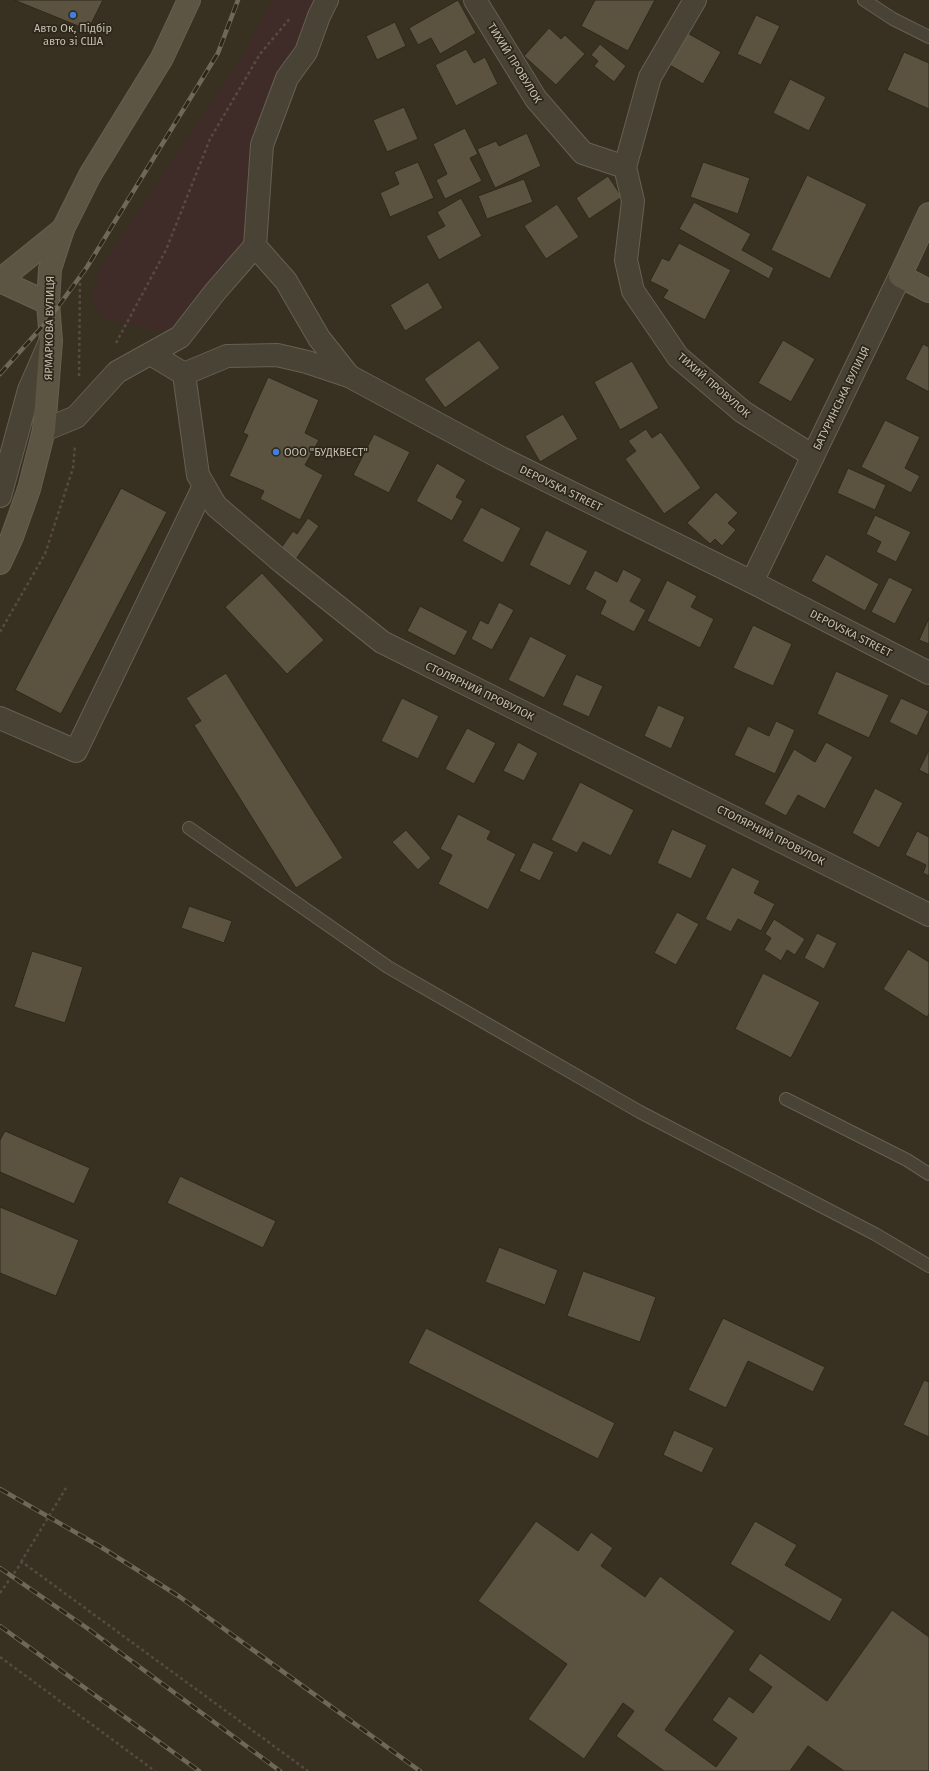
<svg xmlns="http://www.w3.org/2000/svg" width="929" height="1771" viewBox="0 0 929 1771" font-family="'Fira Sans',sans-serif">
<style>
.green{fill:#3f2c29}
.building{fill:#5b5240;stroke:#2f291c}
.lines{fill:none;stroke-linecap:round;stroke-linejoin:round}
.lane-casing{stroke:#666053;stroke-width:14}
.street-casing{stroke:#666053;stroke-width:24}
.secondary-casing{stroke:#666053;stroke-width:24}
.path{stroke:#594843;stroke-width:2.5;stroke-dasharray:3 3;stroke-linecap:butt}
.lane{stroke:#494335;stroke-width:12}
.street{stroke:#494335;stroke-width:22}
.secondary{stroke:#5c5543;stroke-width:22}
.rail-casing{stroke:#706857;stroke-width:4.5}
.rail{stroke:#2d271a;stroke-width:3;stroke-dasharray:9;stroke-linecap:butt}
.shop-dot{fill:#3f7fe0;stroke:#2d271a;stroke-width:1.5}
.labels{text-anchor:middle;stroke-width:3.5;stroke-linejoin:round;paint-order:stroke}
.poi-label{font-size:11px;fill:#c5bfb0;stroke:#2d271a}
.street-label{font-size:11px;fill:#c5bfb0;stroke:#2d271a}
</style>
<rect width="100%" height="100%" fill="#383121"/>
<!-- green -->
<path class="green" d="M 272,0 L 324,0 L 280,81 L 248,248 L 175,335 L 104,318 L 92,301 L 100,267 L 239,62 Z"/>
<!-- building -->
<g class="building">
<path d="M 14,0 L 103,0 L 88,30 Z"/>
<path d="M 458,0 L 476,33 L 440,54 L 431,38 L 418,45 L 409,28 Z"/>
<path d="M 595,0 L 655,0 L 628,51 L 581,26 Z"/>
<path d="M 756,15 L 780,26 L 761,65 L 737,54 Z"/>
<path d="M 395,22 L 406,46 L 377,60 L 366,36 Z"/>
<path d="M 549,28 L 561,39 L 565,35 L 585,54 L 556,85 L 524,56 Z"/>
<path d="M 684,31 L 721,52 L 703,84 L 666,63 Z"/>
<path d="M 600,44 L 626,66 L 614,82 L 594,66 L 598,61 L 591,55 Z"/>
<path d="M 466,49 L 474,63 L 485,57 L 498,84 L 456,106 L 435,65 Z"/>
<path d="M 904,52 L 929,63 L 929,109 L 887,90 Z"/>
<path d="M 790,79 L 826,97 L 809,131 L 773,113 Z"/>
<path d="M 404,107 L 418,139 L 387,152 L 373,120 Z"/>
<path d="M 465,128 L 478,154 L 470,158 L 482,181 L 445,199 L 436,180 L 447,174 L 433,144 Z"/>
<path d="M 527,133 L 541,166 L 495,188 L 477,149 L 496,141 L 499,146 Z"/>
<path d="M 418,162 L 434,198 L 390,217 L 380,193 L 399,184 L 394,172 Z"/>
<path d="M 703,162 L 750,178 L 738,214 L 690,197 Z"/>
<path d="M 807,175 L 867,204 L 830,279 L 771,250 Z"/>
<path d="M 608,176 L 622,197 L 589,219 L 576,198 Z"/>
<path d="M 524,179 L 533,202 L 487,219 L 478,196 Z"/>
<path d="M 461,198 L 482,236 L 439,260 L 426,236 L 445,226 L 437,212 Z"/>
<path d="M 694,202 L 751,234 L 742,250 L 774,268 L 769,279 L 679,229 Z"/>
<path d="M 557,204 L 579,237 L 546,259 L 524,226 Z"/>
<path d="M 679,243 L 731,270 L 705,320 L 663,298 L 668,290 L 650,281 L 662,258 L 669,261 Z"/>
<path d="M 428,282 L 443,308 L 405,331 L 390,305 Z"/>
<path d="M 479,340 L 500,368 L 445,408 L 424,379 Z"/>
<path d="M 783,340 L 815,359 L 791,402 L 758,383 Z"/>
<path d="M 923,344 L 929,347 L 929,392 L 905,379 Z"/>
<path d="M 632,361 L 659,408 L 620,430 L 594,382 Z"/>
<path d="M 268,377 L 319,400 L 305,433 L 319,440 L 305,465 L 323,475 L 300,520 L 260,499 L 264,491 L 229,476 L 248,435 L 243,433 Z"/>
<path d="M 563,414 L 578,439 L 540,462 L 525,436 Z"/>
<path d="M 885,420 L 920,437 L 905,468 L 920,476 L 911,493 L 861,467 Z"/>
<path d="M 646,429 L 652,438 L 661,432 L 701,488 L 664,514 L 625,459 L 636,451 L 628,441 Z"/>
<path d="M 374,434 L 410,452 L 389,493 L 353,475 Z"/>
<path d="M 437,463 L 466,480 L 456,497 L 463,501 L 452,521 L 416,501 Z"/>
<path d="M 848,468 L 886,485 L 875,510 L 837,493 Z"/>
<path d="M 121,488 L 167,512 L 61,714 L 15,690 Z"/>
<path d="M 716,492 L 738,513 L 728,523 L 736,530 L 722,546 L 715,539 L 710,544 L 687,523 Z"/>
<path d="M 481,507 L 521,528 L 503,563 L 462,541 Z"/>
<path d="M 875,515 L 911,532 L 896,562 L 876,552 L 881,542 L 866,534 Z"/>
<path d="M 308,518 L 319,526 L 296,559 L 281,548 L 293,531 L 297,534 Z"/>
<path d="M 546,530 L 588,551 L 570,586 L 529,565 Z"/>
<path d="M 826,554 L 879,584 L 865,611 L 811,581 Z"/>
<path d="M 623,569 L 642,579 L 630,601 L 646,610 L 634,632 L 600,614 L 606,601 L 585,589 L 595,570 L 617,582 Z"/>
<path d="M 262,573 L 324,640 L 287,674 L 225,607 Z"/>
<path d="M 889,577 L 913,589 L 895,624 L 871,612 Z"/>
<path d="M 667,580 L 697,596 L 691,607 L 714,619 L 700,648 L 647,621 Z"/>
<path d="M 499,602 L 514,610 L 492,650 L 471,639 L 480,620 L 488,624 Z"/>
<path d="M 420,606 L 468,631 L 455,656 L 407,631 Z"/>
<path d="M 929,618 L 929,644 L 919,640 Z"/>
<path d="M 753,625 L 792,644 L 773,686 L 733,668 Z"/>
<path d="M 530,636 L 567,655 L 544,698 L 508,680 Z"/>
<path d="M 836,671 L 889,695 L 869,738 L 817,714 Z"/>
<path d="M 226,673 L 343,858 L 296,888 L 194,725 L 201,721 L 186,698 Z"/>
<path d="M 576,674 L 603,686 L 589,717 L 562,705 Z"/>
<path d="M 402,698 L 439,716 L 418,759 L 381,741 Z"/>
<path d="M 901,698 L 929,711 L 917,736 L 889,722 Z"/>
<path d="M 658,705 L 685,717 L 671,749 L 644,736 Z"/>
<path d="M 776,721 L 795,730 L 775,774 L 734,755 L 748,726 L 769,736 Z"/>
<path d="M 467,728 L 496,743 L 474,784 L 445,769 Z"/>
<path d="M 518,742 L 538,753 L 524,781 L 503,771 Z"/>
<path d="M 826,742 L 853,757 L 825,809 L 798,795 L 786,816 L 764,804 L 794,749 L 815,762 Z"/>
<path d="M 929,750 L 929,775 L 919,770 Z"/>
<path d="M 580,782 L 634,810 L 611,856 L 583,842 L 577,853 L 551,840 Z"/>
<path d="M 875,788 L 903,803 L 879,848 L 852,833 Z"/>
<path d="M 458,814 L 491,831 L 487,839 L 516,854 L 488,910 L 438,884 L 452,855 L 440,849 Z"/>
<path d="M 672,829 L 707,845 L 691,879 L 657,863 Z"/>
<path d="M 406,830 L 431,858 L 418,870 L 392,842 Z"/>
<path d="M 917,831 L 929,837 L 929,876 L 923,873 L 926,865 L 905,855 Z"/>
<path d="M 533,842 L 554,852 L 540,881 L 519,871 Z"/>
<path d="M 732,867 L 760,881 L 754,893 L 775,904 L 761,931 L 738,919 L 731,932 L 705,919 Z"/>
<path d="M 189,906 L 232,921 L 224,943 L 181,928 Z"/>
<path d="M 677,912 L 699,924 L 676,965 L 654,953 Z"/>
<path d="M 774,919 L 805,939 L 795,955 L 787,950 L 781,961 L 764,950 L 771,938 L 765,934 Z"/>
<path d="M 817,933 L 837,943 L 824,969 L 804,958 Z"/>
<path d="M 908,949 L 929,962 L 929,1014 L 927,1017 L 883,989 Z"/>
<path d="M 32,951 L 83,967 L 65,1023 L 14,1007 Z"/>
<path d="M 763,973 L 820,1002 L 791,1058 L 735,1029 Z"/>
<path d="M 5,1131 L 90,1168 L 74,1204 L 0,1172 L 0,1140 Z"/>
<path d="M 180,1176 L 276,1221 L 263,1248 L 167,1203 Z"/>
<path d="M 0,1207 L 79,1240 L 56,1296 L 0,1273 Z"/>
<path d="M 499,1247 L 558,1270 L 545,1305 L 485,1282 Z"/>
<path d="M 583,1271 L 656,1297 L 640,1342 L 567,1316 Z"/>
<path d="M 723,1318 L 825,1367 L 813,1392 L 748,1361 L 726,1408 L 688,1390 Z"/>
<path d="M 426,1328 L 615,1423 L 598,1459 L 408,1363 Z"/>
<path d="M 924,1380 L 929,1382 L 929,1437 L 903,1425 Z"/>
<path d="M 674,1430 L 714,1448 L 702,1473 L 663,1455 Z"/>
<path d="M 536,1521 L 578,1551 L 591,1532 L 613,1548 L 601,1566 L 645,1597 L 660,1576 L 735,1631 L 665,1730 L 716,1767 L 737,1738 L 712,1720 L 729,1696 L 753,1713 L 772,1687 L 748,1670 L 760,1653 L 827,1701 L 892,1610 L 929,1637 L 929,1771 L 844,1771 L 808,1746 L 790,1771 L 664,1771 L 616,1736 L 634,1711 L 623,1703 L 584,1759 L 528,1719 L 567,1664 L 478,1601 Z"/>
<path d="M 755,1521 L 797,1545 L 785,1565 L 843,1599 L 830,1622 L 730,1564 Z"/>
</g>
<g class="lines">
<defs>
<g id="lane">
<path d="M 864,0 L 893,19 L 929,37"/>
<path d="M 189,828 L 388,967 L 640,1112 L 875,1234 L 929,1266"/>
<path d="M 786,1099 L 907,1160 L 929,1174"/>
</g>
<g id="street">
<path d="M 327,0 L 319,16 L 306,52 L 287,78 L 262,145 L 255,246 L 286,281 L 319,338 L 349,376"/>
<path d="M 475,0 L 536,99 L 583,153 L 625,167 L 633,201 L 626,260 L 633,291 L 678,357 L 743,412 L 813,456"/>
<path d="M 625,167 L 650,77 L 695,0"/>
<path d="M 151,354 L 184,374 L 198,475 L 216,506 L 283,563 L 382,642 L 929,915"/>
<path d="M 184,374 L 227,356 L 277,355 L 307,362 L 349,376 L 501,458 L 752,582 L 929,673"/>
<path d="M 44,430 L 76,417 L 117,372 L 180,337 L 215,292 L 255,246"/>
<path d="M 0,496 L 29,390 L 50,342"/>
<path d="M 752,582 L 900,276"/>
<path d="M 0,718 L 76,751 L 204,486"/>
</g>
<g id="secondary">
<path d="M 929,214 L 900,276 L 929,291"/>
<path d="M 0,280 L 63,229"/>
<path d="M 0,281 L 48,303"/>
<path d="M 0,563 L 12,537 L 29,489 L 44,430 L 51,341 L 48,303 L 50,269 L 63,229 L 90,175 L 162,58 L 189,0"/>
</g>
</defs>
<!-- lane casing -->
<use href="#lane" class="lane-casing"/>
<!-- street casing -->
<use href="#street" class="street-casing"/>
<!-- secondary casing -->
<use href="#secondary" class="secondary-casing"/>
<!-- path -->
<g class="path">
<path d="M 116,343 L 166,250 L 210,139 L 260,54 L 291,17"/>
<path d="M 79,376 L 80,278"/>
<path d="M 0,632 L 45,554 L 73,468 L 75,445"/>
<path d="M 21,1562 L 66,1488"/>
<path d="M 0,1593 L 22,1562 L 308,1771"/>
<path d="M 0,1657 L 155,1771"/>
<path d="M 277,1771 L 280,1767"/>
</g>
<!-- lane -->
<use href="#lane" class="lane"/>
<!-- street -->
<use href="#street" class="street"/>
<!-- secondary -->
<use href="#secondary" class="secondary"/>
<defs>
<g id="rail">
<path d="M 0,374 L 49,319 L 87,267 L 218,53 L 238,0"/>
<path d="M 0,1489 L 101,1547 L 180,1597 L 420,1771"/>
<path d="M 0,1568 L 87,1628 L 280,1771"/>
<path d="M 0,1626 L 199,1771"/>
</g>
</defs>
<!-- rail casing -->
<use href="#rail" class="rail-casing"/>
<!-- rail -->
<use href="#rail" class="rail"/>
</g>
<!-- markers -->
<g class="shop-dot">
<circle cx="73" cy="15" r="4"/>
<circle cx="276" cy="452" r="4"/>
</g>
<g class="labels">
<!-- poi labels -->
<g class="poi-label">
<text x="73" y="32">Авто Ок, Підбір<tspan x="73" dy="13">авто зі США</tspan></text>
<text x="284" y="456" text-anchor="start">ООО "БУДКВЕСТ"</text>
</g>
<!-- street labels -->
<g class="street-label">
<text transform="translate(515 63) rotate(58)" y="4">ТИХИЙ ПРОВУЛОК</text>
<text transform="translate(49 328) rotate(-89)" y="4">ЯРМАРКОВА ВУЛИЦЯ</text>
<text transform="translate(714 385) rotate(41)" y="4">ТИХИЙ ПРОВУЛОК</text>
<text transform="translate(841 398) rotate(-64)" y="4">БАТУРИНСЬКА ВУЛИЦЯ</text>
<text transform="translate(561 488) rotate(26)" y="4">DEPOVSKA STREET</text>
<text transform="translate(851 633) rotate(27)" y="4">DEPOVSKA STREET</text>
<text transform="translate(480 691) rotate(26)" y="4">СТОЛЯРНИЙ ПРОВУЛОК</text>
<text transform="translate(771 835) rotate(27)" y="4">СТОЛЯРНИЙ ПРОВУЛОК</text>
</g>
</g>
</svg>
